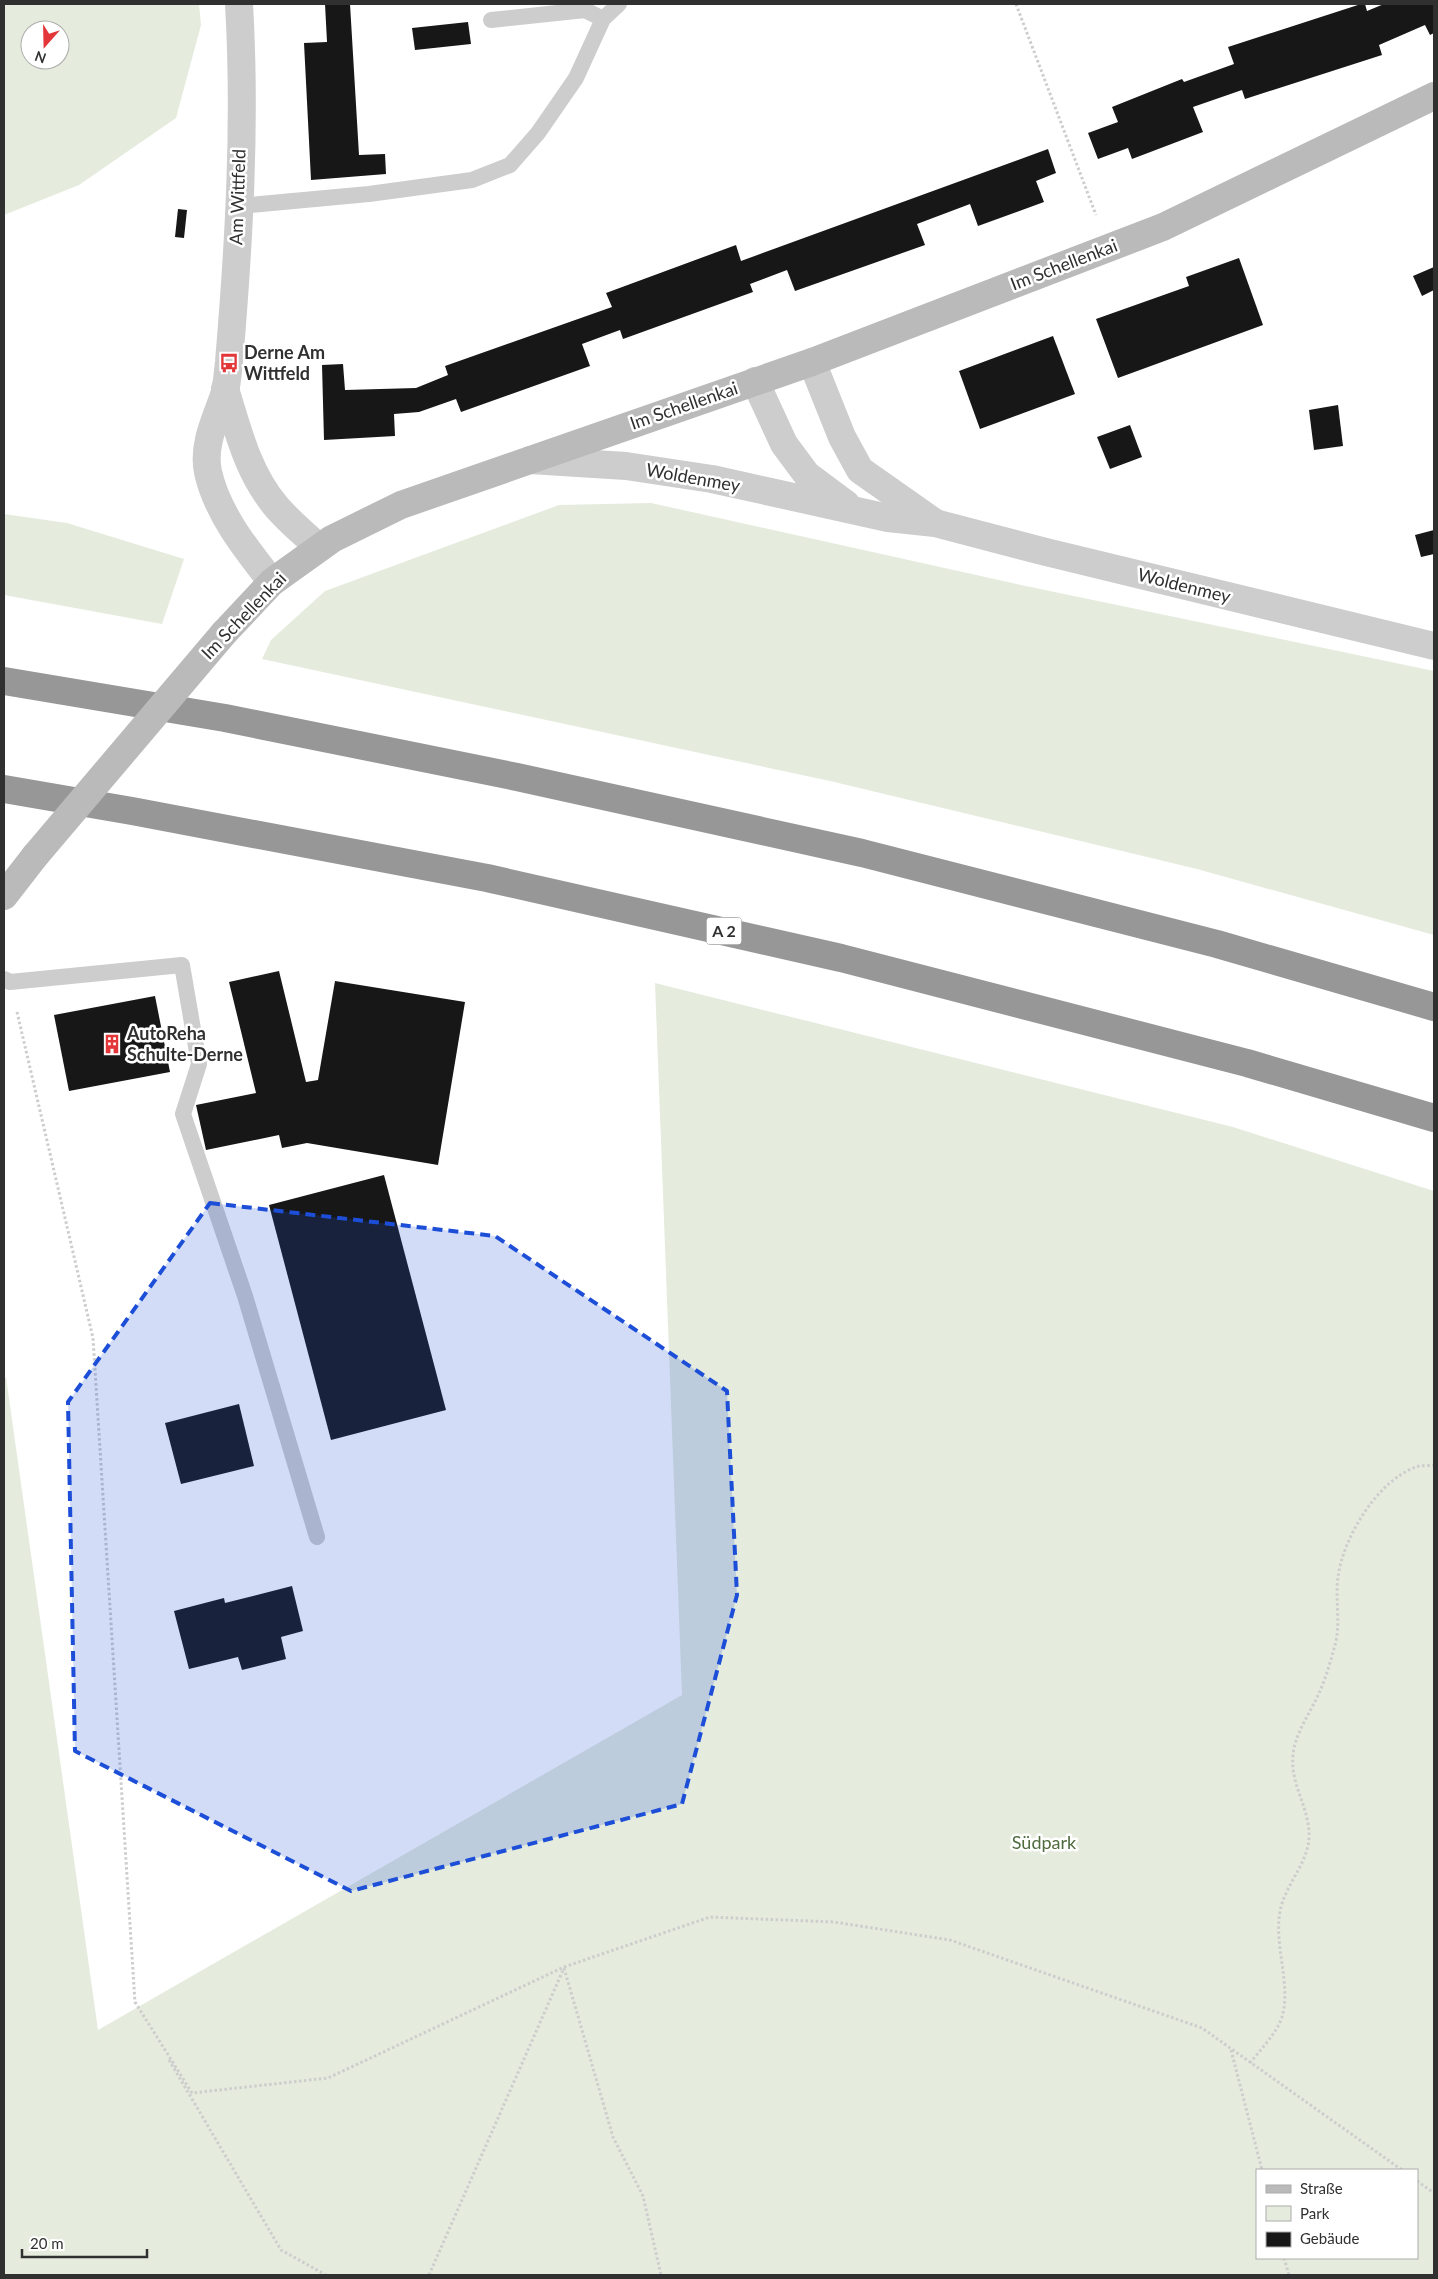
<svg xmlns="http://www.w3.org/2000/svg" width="1438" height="2279" viewBox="0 0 1438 2279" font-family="Lato,sans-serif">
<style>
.green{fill:#e5ecde;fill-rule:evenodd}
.building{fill:#171717}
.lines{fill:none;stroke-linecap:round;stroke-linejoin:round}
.path{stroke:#cdcdcd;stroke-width:3;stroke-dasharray:2.5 2.5;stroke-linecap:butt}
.lane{stroke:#cdcdcd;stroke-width:16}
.street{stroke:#cdcdcd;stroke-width:28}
.secondary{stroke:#bababa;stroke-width:28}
.highway{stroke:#979797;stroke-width:28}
.secondary-bridge{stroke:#bababa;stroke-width:28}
.marked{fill:#1d4ed8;fill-opacity:0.2;stroke:#1d4ed8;stroke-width:4;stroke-dasharray:10 6;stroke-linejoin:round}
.labels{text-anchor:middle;stroke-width:5;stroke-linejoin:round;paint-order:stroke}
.shield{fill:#fff;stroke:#6e6e6e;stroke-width:1}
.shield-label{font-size:16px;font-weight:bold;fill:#303030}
.street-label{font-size:18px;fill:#303030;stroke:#fff}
.poi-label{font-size:18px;font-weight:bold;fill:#303030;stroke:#fff;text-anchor:start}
.park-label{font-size:18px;fill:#506b3e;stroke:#fff}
</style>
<rect width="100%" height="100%" fill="#fff"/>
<!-- green -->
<g class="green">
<path d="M 4,4 L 199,4 L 201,25 L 176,118 L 79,185 L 4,215 ZM 30,30 L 60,30 L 60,60 L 30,60 Z"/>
<path d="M 651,503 L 1021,585 L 1434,671 L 1434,935 L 1197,869 L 830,781 L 262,659 L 271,640 L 325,591 L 559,505 Z"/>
<path d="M 4,514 L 67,523 L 184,559 L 162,624 L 4,595 Z"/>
<path d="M 655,983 L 1233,1127 L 1434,1191 L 1434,2275 L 4,2275 L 4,1379 L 6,1377 L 98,2030 L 682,1695 ZM 1257,2170 L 1417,2170 L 1417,2258 L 1257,2258 Z"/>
</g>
<!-- building -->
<g class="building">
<path d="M 325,4 L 350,4 L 359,155 L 385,154 L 386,174 L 311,180 L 304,43 L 327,42 Z"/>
<path d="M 1361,4 L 1365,4 L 1367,11 L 1384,4 L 1434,4 L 1434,33 L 1430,35 L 1425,25 L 1379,45 L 1382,55 L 1245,99 L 1242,90 L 1193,107 L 1203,132 L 1132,159 L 1128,148 L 1098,159 L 1088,133 L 1118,122 L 1112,107 L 1182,79 L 1184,82 L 1234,64 L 1228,47 Z"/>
<path d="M 468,22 L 471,44 L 415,50 L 412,28 Z"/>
<path d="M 1048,149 L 1056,173 L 1036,181 L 1044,202 L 978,226 L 970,204 L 917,224 L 925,245 L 795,291 L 787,270 L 750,284 L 753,292 L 623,339 L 620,330 L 582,344 L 590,366 L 461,412 L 456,399 L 419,412 L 394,414 L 395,436 L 324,440 L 322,365 L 343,364 L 345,390 L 416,388 L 448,375 L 445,366 L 612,307 L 606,293 L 736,245 L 741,261 Z"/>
<path d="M 178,209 L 187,210 L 184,238 L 175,237 Z"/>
<path d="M 1239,258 L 1263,325 L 1118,378 L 1096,319 L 1189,286 L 1186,277 Z"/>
<path d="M 1434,267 L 1434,290 L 1422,296 L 1413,276 Z"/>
<path d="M 1053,336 L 1075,394 L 980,429 L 959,371 Z"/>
<path d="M 1338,405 L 1343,446 L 1314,450 L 1309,410 Z"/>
<path d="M 1130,425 L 1142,457 L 1110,469 L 1097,437 Z"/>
<path d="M 1434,530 L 1434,554 L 1421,557 L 1415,535 Z"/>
<path d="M 279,971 L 306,1082 L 318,1080 L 335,981 L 465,1002 L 438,1165 L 307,1143 L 282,1148 L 279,1135 L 206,1150 L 196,1105 L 256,1093 L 229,982 Z"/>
<path d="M 155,996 L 170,1072 L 69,1091 L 54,1015 Z"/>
<path d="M 384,1175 L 446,1410 L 331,1440 L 269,1205 Z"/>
<path d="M 239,1404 L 254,1466 L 181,1484 L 165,1423 Z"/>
<path d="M 292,1586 L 303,1631 L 281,1637 L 286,1659 L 242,1670 L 238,1657 L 189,1669 L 174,1611 L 224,1598 L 225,1603 Z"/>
</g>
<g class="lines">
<!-- path -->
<g class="path">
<path d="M 1016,4 L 1096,215"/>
<path d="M 17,1012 L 93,1338 L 135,2003"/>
<path d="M 564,1968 L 613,2137 L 643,2196 L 661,2275"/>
<path d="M 135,2002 L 192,2093 L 328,2078 L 564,1967 L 710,1917 L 834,1922 L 950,1940 L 1202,2028 L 1402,2170"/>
<path d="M 1231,2050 L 1262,2170"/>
<path d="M 169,2060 L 281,2250 L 326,2275"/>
<path d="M 1250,2063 C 1260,2050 1277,2033 1282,2017 C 1292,1984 1272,1942 1281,1907 C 1288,1880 1311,1860 1309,1831 C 1307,1804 1290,1783 1293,1754 C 1296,1731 1311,1712 1320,1691 C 1326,1677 1331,1660 1335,1645 C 1341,1624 1335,1599 1338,1577 C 1343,1538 1377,1481 1416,1467 C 1421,1465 1429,1466 1434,1465"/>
<path d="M 1417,2181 L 1434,2193"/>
<path d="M 1284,2258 L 1289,2275"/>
<path d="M 429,2275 L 564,1968"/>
</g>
<!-- lane -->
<g class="lane">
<path d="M 491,20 L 585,10 L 603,19"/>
<path d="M 239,206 L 369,194 L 472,180 L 510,165 L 538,133 L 576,78 L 603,19 L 619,4"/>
<path d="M 4,979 L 10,982 L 182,965 L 199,1064 L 183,1114 L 245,1296 L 317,1537"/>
</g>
<!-- street -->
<g class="street">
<path d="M 239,4 C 246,123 239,243 229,362 C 228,371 227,383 225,392 C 217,417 202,444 208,472 C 217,513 246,549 272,582"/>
<path d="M 812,362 L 842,437 L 860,470 L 934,522"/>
<path d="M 755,381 L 784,444 L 807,475 L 846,504"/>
<path d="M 225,389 C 238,430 247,471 275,505 C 288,521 305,534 319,548"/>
<path d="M 530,460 L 626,466 L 712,479 L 888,518 L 935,523 L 1046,552 L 1434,646"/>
</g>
<!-- secondary -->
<g class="secondary">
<path d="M 224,633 L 272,582 L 332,539 L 401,505 L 812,362 L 1163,227 L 1434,96"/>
<path d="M 4,896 L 35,856"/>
</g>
<!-- highway -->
<g class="highway">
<path d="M 4,681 L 225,718 L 517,777 L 862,853 L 1217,944 L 1434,1007"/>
<path d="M 4,789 L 132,811 L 487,878 L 841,958 L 1247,1063 L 1434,1118"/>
</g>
<!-- secondary-bridge -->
<path class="secondary-bridge" d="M 35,856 L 224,633"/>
</g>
<!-- marked area -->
<path class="marked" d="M 210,1203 L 495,1236 L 727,1391 L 737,1595 L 682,1804 L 351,1891 L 75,1751 L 68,1402 Z"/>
<!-- icons -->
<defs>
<symbol id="bus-bare" viewBox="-9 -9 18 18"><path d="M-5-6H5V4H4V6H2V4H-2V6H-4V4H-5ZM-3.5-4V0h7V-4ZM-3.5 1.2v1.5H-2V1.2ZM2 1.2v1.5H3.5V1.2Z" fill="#e23638" stroke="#fff" stroke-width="2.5" paint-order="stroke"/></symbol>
<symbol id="building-bare" viewBox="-9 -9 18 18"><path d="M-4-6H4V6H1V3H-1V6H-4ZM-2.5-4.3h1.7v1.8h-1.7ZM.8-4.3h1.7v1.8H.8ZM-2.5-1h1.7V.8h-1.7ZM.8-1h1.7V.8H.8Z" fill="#e23638" stroke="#fff" stroke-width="2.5" paint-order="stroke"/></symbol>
</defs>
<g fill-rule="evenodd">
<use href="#bus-bare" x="215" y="349" width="28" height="28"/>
<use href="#building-bare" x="98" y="1030" width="28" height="28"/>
</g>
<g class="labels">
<!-- shield labels -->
<rect class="shield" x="706.5" y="917.5" width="35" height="27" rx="4"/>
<g class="shield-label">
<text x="724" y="937">A 2</text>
</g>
<!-- street labels -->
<g class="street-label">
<text transform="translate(238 197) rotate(-88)" y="6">Am Wittfeld</text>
<text transform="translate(1064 265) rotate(-21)" y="6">Im Schellenkai</text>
<text transform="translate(684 406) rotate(-19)" y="6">Im Schellenkai</text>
<text transform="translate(693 478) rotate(10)" y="6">Woldenmey</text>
<text transform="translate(1184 586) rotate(14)" y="6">Woldenmey</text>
<text transform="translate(244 616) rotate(-46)" y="6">Im Schellenkai</text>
</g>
<!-- poi labels -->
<g class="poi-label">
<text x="244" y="359">Derne Am<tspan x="244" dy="21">Wittfeld</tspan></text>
<text x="127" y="1040">AutoReha<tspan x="127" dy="21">Schulte-Derne</tspan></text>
</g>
<!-- park labels -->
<g class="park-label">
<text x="1044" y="1849">Südpark</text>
</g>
</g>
<!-- border -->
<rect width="1438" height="2279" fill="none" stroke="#303030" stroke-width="10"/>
<!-- legend -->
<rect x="1256" y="2169" width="162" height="90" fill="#ffffff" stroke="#acacac"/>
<rect x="1266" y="2185" width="25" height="8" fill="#bababa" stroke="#acacac"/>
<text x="1300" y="2194" font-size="15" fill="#303030">Straße</text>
<rect x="1266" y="2206" width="25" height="15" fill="#e5ecde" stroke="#acacac"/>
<text x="1300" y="2219" font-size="15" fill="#303030">Park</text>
<rect x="1266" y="2232" width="25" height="15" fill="#171717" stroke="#acacac"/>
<text x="1300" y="2244" font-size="15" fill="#303030">Gebäude</text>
<!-- north arrow -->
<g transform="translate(45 45) rotate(200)"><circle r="24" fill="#ffffff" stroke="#acacac"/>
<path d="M0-4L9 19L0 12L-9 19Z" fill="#e23638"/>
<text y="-8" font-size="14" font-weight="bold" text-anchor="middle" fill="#303030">N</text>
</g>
<!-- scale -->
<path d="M22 2249v8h125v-8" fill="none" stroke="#303030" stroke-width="2.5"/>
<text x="30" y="2249" font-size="15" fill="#303030" stroke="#ffffff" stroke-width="4" paint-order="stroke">20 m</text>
</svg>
